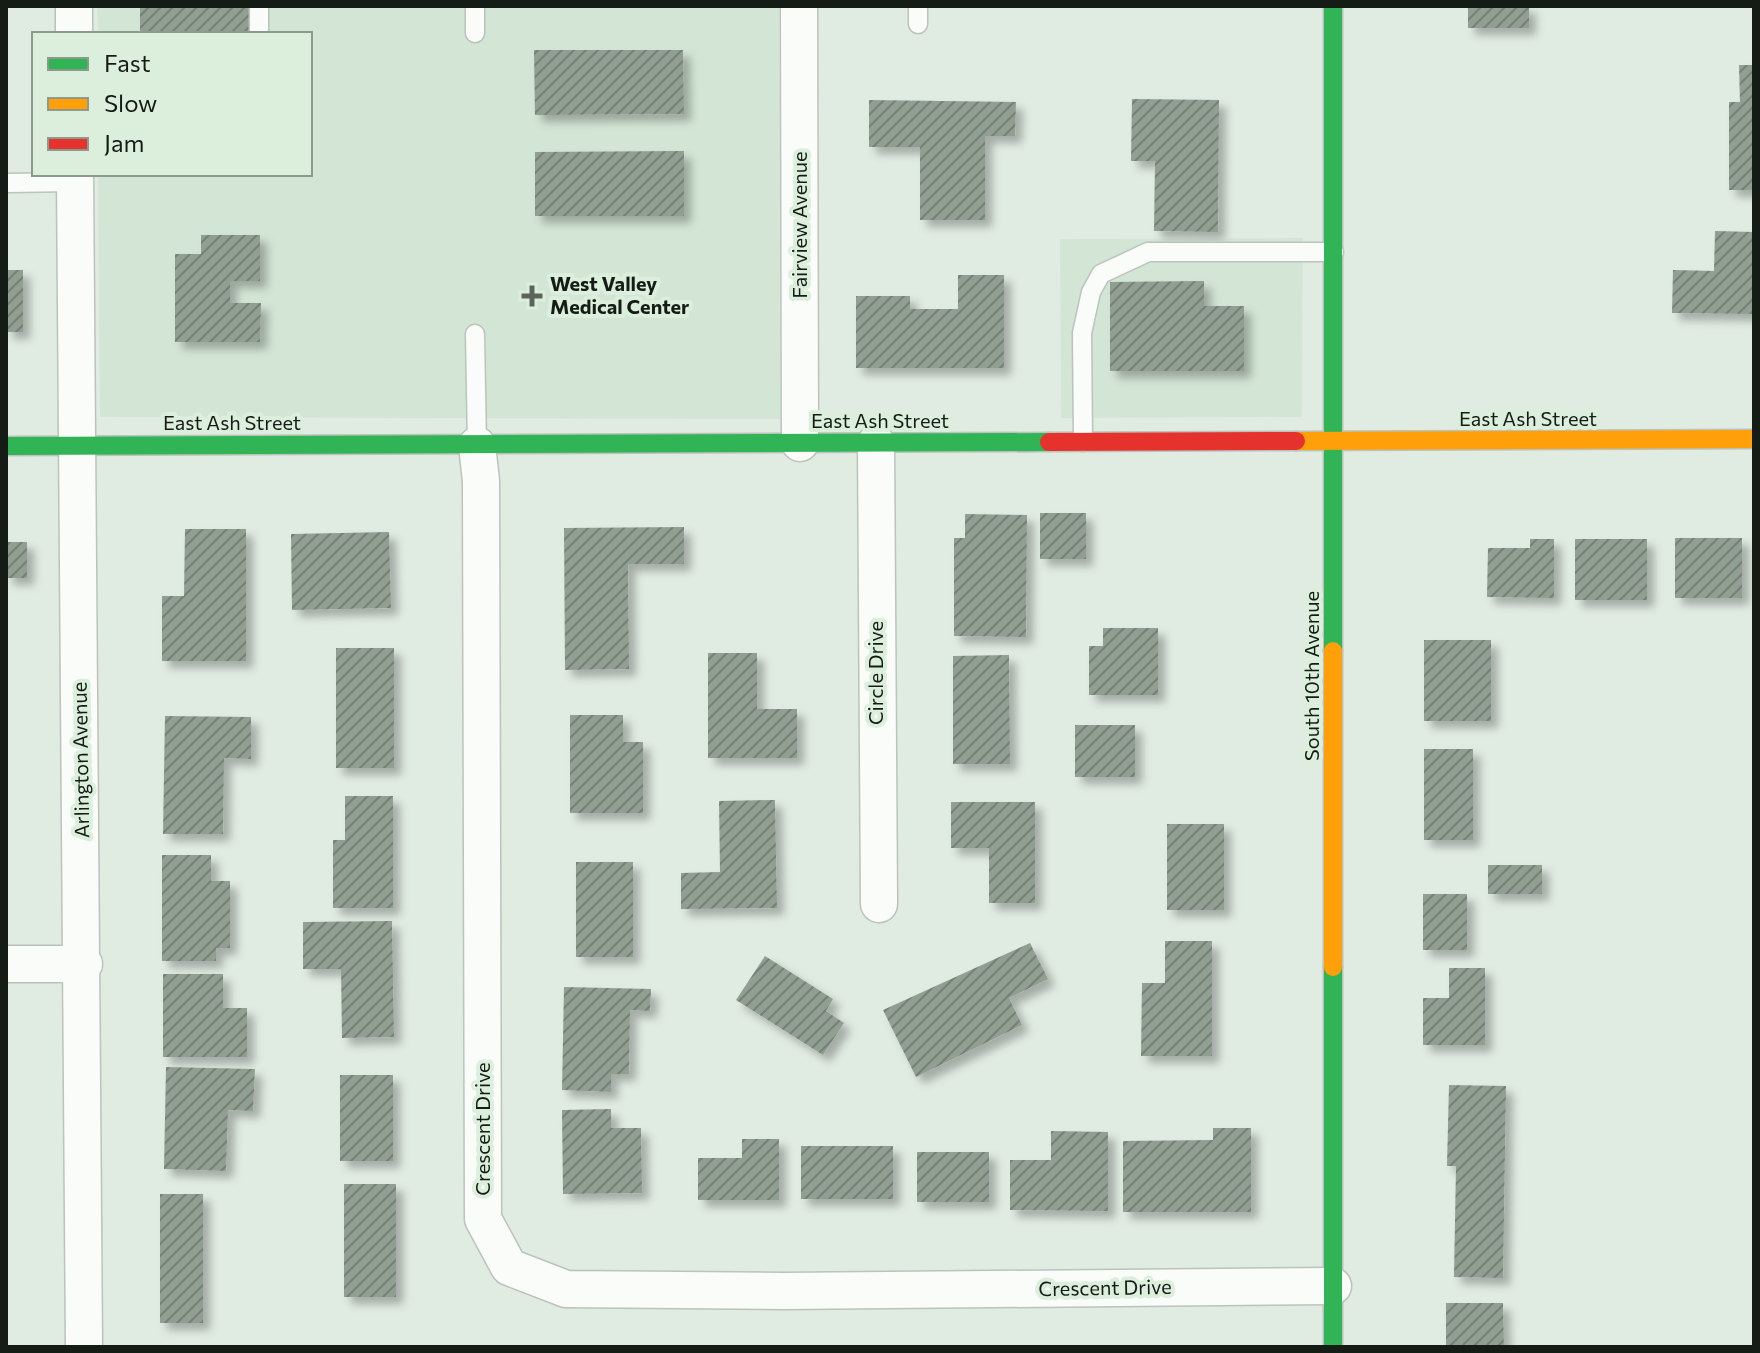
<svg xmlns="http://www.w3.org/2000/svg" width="1760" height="1353" viewBox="0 0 1760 1353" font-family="Commissioner,sans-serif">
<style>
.built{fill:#d3e5d4}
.building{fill:url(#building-hatch);filter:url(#shadow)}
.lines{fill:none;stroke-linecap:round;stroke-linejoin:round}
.lane-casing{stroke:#bbc3bc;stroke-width:21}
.street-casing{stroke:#bbc3bc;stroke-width:39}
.fast-casing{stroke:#bbc3bc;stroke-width:21}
.slow-casing{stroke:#bbc3bc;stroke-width:21}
.jam-casing{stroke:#bbc3bc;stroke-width:21}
.lane{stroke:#fafcfa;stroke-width:18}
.street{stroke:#fafcfa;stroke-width:36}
.fast{stroke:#30b455;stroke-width:18}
.slow{stroke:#ff9f0a;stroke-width:18}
.jam{stroke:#e5322d;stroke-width:18}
.poi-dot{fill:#5c645c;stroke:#dcefdd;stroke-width:3}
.labels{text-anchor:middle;stroke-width:8;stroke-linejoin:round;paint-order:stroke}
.street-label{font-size:20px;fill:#151b15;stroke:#dcefdd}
.poi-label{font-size:20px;font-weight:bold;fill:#151b15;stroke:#dcefdd;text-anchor:start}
</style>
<defs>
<pattern id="building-hatch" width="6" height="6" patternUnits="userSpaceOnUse" patternTransform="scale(2)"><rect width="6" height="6" fill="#919e92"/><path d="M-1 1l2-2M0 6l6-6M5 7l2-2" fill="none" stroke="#758076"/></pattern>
<filter id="shadow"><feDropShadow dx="7" dy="7" stdDeviation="4" flood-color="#0004"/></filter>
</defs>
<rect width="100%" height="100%" fill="#e0ebe1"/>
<!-- built -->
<g class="built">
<path d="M 97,6 L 779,6 L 780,419 L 100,417 L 98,174 L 310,174 L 310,34 L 98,34 Z"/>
<path d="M 1303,238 L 1302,417 L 1061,418 L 1060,239 Z"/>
</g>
<!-- building -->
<g class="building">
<rect x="140" y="6" width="110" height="28"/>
<rect x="1468" y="6" width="61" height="22"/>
<path d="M 534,50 L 683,50 L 684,114 L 535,115 Z"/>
<path d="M 1739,65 L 1754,65 L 1754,190 L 1729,190 L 1729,102 L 1740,102 Z"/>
<path d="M 1132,99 L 1219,100 L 1218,232 L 1154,231 L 1155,161 L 1131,161 Z"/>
<path d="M 869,100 L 1016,102 L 1015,136 L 985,136 L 985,220 L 920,220 L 920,147 L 869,147 Z"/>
<path d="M 684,151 L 684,216 L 535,216 L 535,152 Z"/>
<path d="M 1715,231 L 1754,232 L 1754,314 L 1672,313 L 1673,270 L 1714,271 Z"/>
<path d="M 201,235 L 260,235 L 260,281 L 230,281 L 230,303 L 261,303 L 260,342 L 175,342 L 175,254 L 201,254 Z"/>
<rect x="6" y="270" width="17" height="62"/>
<path d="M 958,275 L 1004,275 L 1004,368 L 856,368 L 856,296 L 910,296 L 910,309 L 958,309 Z"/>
<path d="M 1204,281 L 1204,306 L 1244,306 L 1244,371 L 1110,371 L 1110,282 Z"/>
<rect x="1040" y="513" width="46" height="46"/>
<path d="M 965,514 L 1027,515 L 1026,637 L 954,636 L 954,538 L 965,538 Z"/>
<path d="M 684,527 L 684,564 L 628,564 L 629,669 L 565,670 L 564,528 Z"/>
<path d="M 185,529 L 246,529 L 246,661 L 162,661 L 162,596 L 184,596 Z"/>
<path d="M 389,532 L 391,608 L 292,610 L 291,534 Z"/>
<rect x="1675" y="538" width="67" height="60"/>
<path d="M 1530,539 L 1554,539 L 1554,598 L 1487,597 L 1488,548 L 1530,548 Z"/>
<rect x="1575" y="539" width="72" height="61"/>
<rect x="6" y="542" width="21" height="36"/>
<path d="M 1103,628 L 1158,628 L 1158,695 L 1089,695 L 1089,646 L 1103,646 Z"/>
<rect x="1424" y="640" width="67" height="81"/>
<rect x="336" y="648" width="58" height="120"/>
<path d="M 708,653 L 757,653 L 757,709 L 797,709 L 797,758 L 708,758 Z"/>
<path d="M 1009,655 L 1010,764 L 953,764 L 953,656 Z"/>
<path d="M 570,715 L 623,715 L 623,742 L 643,742 L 643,813 L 570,813 Z"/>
<path d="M 165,716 L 251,717 L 251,759 L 224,758 L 223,834 L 163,834 Z"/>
<rect x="1075" y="725" width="60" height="52"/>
<rect x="1424" y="749" width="49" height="91"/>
<path d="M 345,796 L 393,796 L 393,908 L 333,908 L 333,840 L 345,840 Z"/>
<path d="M 775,800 L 777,908 L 681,909 L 681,873 L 720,872 L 719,801 Z"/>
<path d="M 951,802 L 1035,802 L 1035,903 L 989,903 L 989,848 L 951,848 Z"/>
<rect x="1167" y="824" width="57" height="86"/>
<path d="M 162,855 L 211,855 L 211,881 L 230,881 L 230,948 L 216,948 L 216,961 L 162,961 Z"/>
<rect x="576" y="862" width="57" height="95"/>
<rect x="1488" y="865" width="54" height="29"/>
<rect x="1423" y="894" width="44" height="56"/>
<path d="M 392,921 L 394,1037 L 342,1038 L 341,969 L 303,969 L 303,922 Z"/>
<path d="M 1165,941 L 1212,941 L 1212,1056 L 1141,1056 L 1142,983 L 1165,983 Z"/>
<path d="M 1030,943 L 1048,979 L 1009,998 L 1022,1025 L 916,1077 L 883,1010 Z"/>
<path d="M 765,956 L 833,999 L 826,1011 L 844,1023 L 823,1055 L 736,1000 Z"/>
<path d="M 1449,968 L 1485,968 L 1485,1045 L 1423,1045 L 1423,998 L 1449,998 Z"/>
<path d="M 163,974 L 223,974 L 223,1008 L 247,1008 L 247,1057 L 163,1057 Z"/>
<path d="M 564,987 L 651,989 L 650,1011 L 630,1010 L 629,1074 L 611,1074 L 611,1092 L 562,1090 Z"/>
<path d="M 166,1067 L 255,1069 L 253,1111 L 228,1110 L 226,1171 L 164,1169 Z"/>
<rect x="340" y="1075" width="53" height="86"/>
<path d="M 1449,1085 L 1506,1086 L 1503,1278 L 1454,1277 L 1456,1166 L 1447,1166 Z"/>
<path d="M 611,1109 L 611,1128 L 641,1128 L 642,1193 L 563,1194 L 562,1110 Z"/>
<path d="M 1213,1128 L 1251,1128 L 1251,1212 L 1123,1212 L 1123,1141 L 1213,1140 Z"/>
<path d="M 1051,1131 L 1108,1132 L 1108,1211 L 1010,1210 L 1010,1160 L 1051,1160 Z"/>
<path d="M 742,1139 L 779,1139 L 779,1200 L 698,1200 L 698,1158 L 742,1158 Z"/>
<rect x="801" y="1146" width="92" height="53"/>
<rect x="917" y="1152" width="72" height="50"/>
<rect x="344" y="1184" width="52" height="113"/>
<rect x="160" y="1194" width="43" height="129"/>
<path d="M 1446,1303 L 1503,1303 L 1504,1347 L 1446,1347 Z"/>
</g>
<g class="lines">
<defs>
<g id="lane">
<path d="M 259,6 L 259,34"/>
<path d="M 475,6 L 475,33"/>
<path d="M 918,6 L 918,24"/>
<path d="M 6,183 L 75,182"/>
<path d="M 475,334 L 477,445"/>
<path d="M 1083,442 L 1082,333 L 1091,292 L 1101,274 L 1148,252 L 1334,252"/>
</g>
<g id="street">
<path d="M 74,6 L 74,34"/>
<path d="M 799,6 L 800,443"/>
<path d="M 75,174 L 84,1347"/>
<path d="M 876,443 L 879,904"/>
<path d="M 477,445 L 481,481 L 483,1219 L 509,1267 L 566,1289 L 784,1291 L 1333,1286"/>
<path d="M 6,964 L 84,964"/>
</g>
<g id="fast">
<path d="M 1333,6 L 1333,651"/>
<path d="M 6,446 L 1049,442"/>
<path d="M 1333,967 L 1333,1347"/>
</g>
<g id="slow">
<path d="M 1296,441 L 1754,439"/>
<path d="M 1333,651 L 1333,967"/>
</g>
<path id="jam" d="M 1049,442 L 1296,441"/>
</defs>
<!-- lane casing -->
<use href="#lane" class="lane-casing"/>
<!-- street casing -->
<use href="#street" class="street-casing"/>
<!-- fast casing -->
<use href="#fast" class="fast-casing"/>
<!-- slow casing -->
<use href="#slow" class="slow-casing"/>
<!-- jam casing -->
<use href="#jam" class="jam-casing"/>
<!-- lane -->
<use href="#lane" class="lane"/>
<!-- street -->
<use href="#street" class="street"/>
<!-- fast -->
<use href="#fast" class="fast"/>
<!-- slow -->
<use href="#slow" class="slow"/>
<!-- jam -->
<use href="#jam" class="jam"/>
</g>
<!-- markers -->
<path class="poi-dot" d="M528 284h8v8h8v8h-8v8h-8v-8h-8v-8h8z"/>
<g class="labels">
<!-- street labels -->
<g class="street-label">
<text transform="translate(800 225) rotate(-90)" y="7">Fairview Avenue</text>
<text x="1528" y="426">East Ash Street</text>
<text x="880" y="428">East Ash Street</text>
<text x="232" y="430">East Ash Street</text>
<text transform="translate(876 673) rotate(-90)" y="7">Circle Drive</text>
<text transform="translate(1312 676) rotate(-90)" y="7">South 10th Avenue</text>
<text transform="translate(81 760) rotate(-91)" y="7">Arlington Avenue</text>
<text transform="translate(483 1129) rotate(-90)" y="7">Crescent Drive</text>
<text transform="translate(1105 1288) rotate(-1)" y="7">Crescent Drive</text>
</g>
<!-- poi labels -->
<g class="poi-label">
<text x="550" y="291">West Valley<tspan x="550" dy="23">Medical Center</tspan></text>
</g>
</g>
<!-- border -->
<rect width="1760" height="1353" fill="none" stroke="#151b15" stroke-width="16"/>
<!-- legend -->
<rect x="32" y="32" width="280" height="144" fill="#dcefdd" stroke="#8c9a8d" stroke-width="2"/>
<rect x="48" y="58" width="40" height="12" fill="#30b455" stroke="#8c9a8d" stroke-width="2"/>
<text x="104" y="72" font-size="24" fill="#151b15">Fast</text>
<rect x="48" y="98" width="40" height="12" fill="#ff9f0a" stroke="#8c9a8d" stroke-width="2"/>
<text x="104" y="112" font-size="24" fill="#151b15">Slow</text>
<rect x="48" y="138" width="40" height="12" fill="#e5322d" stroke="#8c9a8d" stroke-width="2"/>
<text x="104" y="152" font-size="24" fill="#151b15">Jam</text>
</svg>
